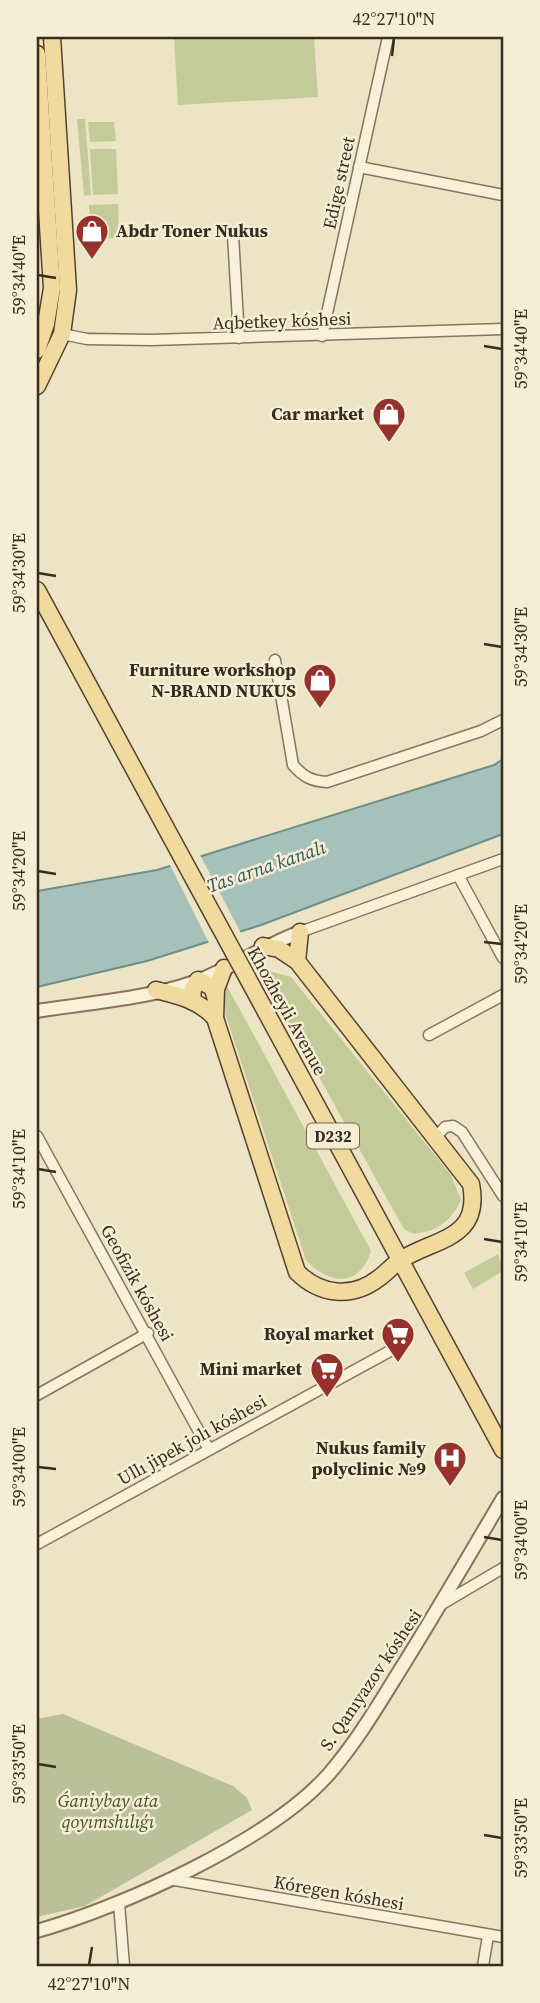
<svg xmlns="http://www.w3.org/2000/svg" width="540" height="2003" viewBox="0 0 540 2003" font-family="'Source Serif 4',serif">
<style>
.green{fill:#c3cb99}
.cemetery{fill:#bac098}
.water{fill:#a6c1ba;stroke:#6d8f88;stroke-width:2}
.pier{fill:#ede3c5}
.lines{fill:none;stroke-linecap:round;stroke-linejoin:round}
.minor-casing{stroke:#88755b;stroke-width:13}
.tertiary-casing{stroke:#88755b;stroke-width:16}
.primary-casing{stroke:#56432f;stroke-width:19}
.minor{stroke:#f8f0d8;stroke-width:10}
.tertiary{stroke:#f8f0d8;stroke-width:12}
.primary{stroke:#f0da9d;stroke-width:16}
.primary-bridge-casing{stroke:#56432f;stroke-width:19;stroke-linecap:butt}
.primary-bridge{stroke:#f0da9d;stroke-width:16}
.ticks{fill:none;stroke:#382c1f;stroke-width:2.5}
.labels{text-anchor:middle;stroke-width:5;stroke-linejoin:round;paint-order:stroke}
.shield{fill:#f5edd4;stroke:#716655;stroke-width:2}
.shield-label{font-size:16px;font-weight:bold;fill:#382c1f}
.street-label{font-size:18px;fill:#382c1f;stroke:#f5edd4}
.poi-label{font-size:18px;font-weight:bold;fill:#382c1f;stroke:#f5edd4;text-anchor:end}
.park-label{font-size:18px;font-style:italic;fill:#465426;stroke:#f5edd4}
.water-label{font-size:19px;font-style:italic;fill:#2e5857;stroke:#f5edd4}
.neatline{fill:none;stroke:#382c1f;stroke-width:2.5}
.ticks-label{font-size:18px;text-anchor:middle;fill:#382c1f}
</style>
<rect width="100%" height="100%" fill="#ede3c5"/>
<!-- green -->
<g class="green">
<path d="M 174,37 L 314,37 L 318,97 L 178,105 Z"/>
<path d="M 77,119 L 85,119 L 91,195 L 84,196 Z"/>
<path d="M 88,122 L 114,122 L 116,141 L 90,142 Z"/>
<path d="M 90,149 L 116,149 L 118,194 L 93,195 Z"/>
<path d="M 118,204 L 119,238 L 91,239 L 89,205 Z"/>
<path d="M 258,968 L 291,977 L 451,1175 L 461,1200 C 451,1221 438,1231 414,1234 L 404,1229 Z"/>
<path d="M 226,984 L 371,1251 C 359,1288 329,1285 306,1260 L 225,1013 L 222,996 Z"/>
<path d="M 498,1254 L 503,1271 L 473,1289 L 464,1273 Z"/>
</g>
<!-- cemetery -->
<path class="cemetery" d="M 63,1714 L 233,1786 L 247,1798 L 252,1810 L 85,1906 L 37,1917 L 37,1719 Z"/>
<!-- water -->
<path class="water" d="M 503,759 L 503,834 L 261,925 L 147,961 L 37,987 L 37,891 L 157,870 L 494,765 Z"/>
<!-- pier -->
<path class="pier" d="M 199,853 L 242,935 L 210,945 L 169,863 Z"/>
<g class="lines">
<defs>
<g id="minor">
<path d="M 359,167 L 503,195"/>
<path d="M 233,235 L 239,338"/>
<path d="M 62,334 L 87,339 L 151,340 L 503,329"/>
<path d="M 322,336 L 388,37"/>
<path d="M 275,660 L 293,765 C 304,777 311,781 327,782 L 481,731 L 503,720"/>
<path d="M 458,875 L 503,958"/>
<path d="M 300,932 L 503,859"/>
<path d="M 429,1035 L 503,995"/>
<path d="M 37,1136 L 208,1448"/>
<path d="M 435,1138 L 445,1127 L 453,1126 L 462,1132 L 503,1196"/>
<path d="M 37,1395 L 148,1333"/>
<path d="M 37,1544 L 401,1345"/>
<path d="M 442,1604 L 503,1568"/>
<path d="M 169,1879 L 503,1937"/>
<path d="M 119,1903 L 124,1966"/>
<path d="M 483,1966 L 488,1936"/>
</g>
<g id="tertiary">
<path d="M 37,1011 C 87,1003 156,998 202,979 C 236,965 266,945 300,932"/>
<path d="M 37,1931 C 122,1907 269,1841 328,1775 C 355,1744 376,1709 397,1675 C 434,1616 468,1557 503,1498"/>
</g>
<g id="primary">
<path d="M 37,54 L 52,288 L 46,324 L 37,350"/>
<path d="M 37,386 L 62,334 L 68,290 L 52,37"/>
<path d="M 37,590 L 148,795"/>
<path d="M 297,961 L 300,932"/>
<path d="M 224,968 L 216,989 L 215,1018 L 297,1272 C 320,1295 352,1299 379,1278 C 386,1273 392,1266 399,1261 C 433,1238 482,1241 471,1184 L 297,961 L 279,949 L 263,946"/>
<path d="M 156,990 C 179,996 199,1000 215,1018"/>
<path d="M 192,1001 L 193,989 L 198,980 L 212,987 L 215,996"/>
<path d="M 266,1012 L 503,1450"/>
</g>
</defs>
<!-- minor casing -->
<use href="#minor" class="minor-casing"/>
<!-- tertiary casing -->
<use href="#tertiary" class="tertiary-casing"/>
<!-- primary casing -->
<use href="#primary" class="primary-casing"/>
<!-- minor -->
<use href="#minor" class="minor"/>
<!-- tertiary -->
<use href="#tertiary" class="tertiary"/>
<!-- primary -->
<use href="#primary" class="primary"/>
<defs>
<path id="primary-bridge" d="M 148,795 L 266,1012"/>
</defs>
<!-- primary-bridge casing -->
<use href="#primary-bridge" class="primary-bridge-casing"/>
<!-- primary-bridge -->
<use href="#primary-bridge" class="primary-bridge"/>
</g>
<!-- ticks -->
<path class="ticks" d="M 392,56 L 394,38M 38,275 L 56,278M 484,346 L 502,349M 38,573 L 56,576M 484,644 L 502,647M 38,871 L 56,874M 484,942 L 502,944M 38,1169 L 56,1172M 484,1239 L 502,1242M 38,1467 L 56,1469M 484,1537 L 502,1540M 38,1764 L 56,1767M 484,1835 L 502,1838M 89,1965 L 92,1947"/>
<!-- icons -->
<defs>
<symbol id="shop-pin" viewBox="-11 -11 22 30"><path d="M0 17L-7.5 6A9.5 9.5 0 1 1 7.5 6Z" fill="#96312c" stroke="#f5edd4"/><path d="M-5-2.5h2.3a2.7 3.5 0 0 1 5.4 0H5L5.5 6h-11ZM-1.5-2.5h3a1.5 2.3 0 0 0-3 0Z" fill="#fff"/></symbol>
<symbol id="supermarket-pin" viewBox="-11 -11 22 30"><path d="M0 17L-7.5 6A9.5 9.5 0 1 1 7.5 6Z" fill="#96312c" stroke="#f5edd4"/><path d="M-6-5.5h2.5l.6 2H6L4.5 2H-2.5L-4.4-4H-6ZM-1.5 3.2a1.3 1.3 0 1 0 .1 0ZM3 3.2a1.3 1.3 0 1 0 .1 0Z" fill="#fff"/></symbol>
<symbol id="hospital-pin" viewBox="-11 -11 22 30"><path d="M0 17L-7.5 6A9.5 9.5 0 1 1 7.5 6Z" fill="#96312c" stroke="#f5edd4"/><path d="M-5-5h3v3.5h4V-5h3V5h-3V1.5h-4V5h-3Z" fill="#fff"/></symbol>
</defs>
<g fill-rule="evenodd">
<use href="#shop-pin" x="73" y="212" width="38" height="52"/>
<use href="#shop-pin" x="370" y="395" width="38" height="52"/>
<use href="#shop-pin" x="301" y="661" width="38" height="52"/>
<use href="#supermarket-pin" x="379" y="1315" width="38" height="52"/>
<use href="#supermarket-pin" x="308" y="1350" width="38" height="52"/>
<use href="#hospital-pin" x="431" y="1439" width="38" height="52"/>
</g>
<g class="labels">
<!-- shield labels -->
<rect class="shield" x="307" y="1123.5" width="52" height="25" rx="5"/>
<g class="shield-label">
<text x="333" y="1142">D232</text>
</g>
<!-- street labels -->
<g class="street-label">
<text transform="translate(339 183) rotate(-78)" y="6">Edige street</text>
<text transform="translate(282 321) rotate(-2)" y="6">Aqbetkey kóshesi</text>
<text transform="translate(287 1011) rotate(61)" y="6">Khozheyli Avenue</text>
<text transform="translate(137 1283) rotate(61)" y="6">Geofizik kóshesi</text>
<text transform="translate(192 1440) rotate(-29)" y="6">Ullı jipek jolı kóshesi</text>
<text transform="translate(371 1680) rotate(-56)" y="6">S. Qanıyazov kóshesi</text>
<text transform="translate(339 1893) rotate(10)" y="6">Kóregen kóshesi</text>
</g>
<!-- poi labels -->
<g class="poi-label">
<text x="116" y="237" text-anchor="start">Abdr Toner Nukus</text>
<text x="364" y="420">Car market</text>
<text x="296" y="676">Furniture workshop<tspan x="296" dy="21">N-BRAND NUKUS</tspan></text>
<text x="374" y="1340">Royal market</text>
<text x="302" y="1375">Mini market</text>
<text x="426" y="1454">Nukus family<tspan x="426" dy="21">polyclinic №9</tspan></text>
</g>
<!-- park labels -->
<g class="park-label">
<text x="108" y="1807">Ǵaniybay ata<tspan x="108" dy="21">qoyımshılıǵı</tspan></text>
</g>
<!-- water labels -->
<g class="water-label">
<text transform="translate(266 866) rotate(-19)" y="7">Tas arna kanalı</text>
</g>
</g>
<!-- border -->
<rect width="540" height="2003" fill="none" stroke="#f5edd4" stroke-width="77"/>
<rect x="38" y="38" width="464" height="1927" class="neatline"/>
<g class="ticks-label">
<text x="394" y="25">42°27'10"N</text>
<text transform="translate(19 275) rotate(-90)" y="6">59°34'40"E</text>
<text transform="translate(521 349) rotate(-90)" y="6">59°34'40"E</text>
<text transform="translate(19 573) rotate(-90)" y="6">59°34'30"E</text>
<text transform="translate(521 647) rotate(-90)" y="6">59°34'30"E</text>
<text transform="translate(19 871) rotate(-90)" y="6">59°34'20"E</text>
<text transform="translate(521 944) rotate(-90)" y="6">59°34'20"E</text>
<text transform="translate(19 1169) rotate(-90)" y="6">59°34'10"E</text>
<text transform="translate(521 1242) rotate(-90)" y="6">59°34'10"E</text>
<text transform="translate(19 1467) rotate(-90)" y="6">59°34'00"E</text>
<text transform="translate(521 1540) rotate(-90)" y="6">59°34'00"E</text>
<text transform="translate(19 1764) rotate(-90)" y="6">59°33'50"E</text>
<text transform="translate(521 1838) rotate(-90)" y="6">59°33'50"E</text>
<text x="89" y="1990">42°27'10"N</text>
</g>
</svg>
